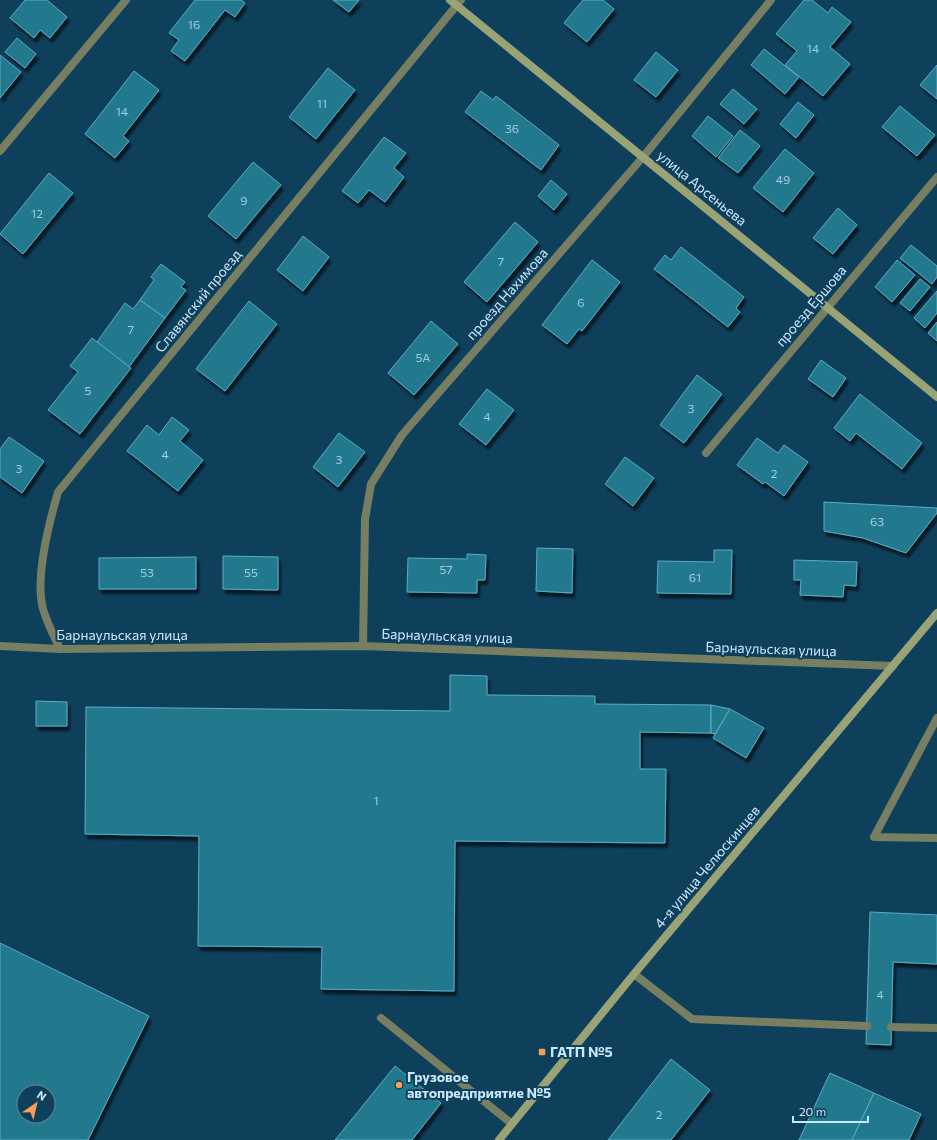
<svg xmlns="http://www.w3.org/2000/svg" width="937" height="1140" viewBox="0 0 937 1140" font-family="Commissioner,sans-serif">
<style>
.building{fill:#20798e;stroke:#5badc4;fill-rule:evenodd;filter:url(#shadow)}
.lines{fill:none;stroke-linecap:round;stroke-linejoin:round}
.lane{stroke:#777e61;stroke-width:8}
.street{stroke:#777e61;stroke-width:8}
.secondary{stroke:#99a375;stroke-width:8}
.poi-dot{fill:#fb9e51;stroke:#0e405b;stroke-width:1.5}
.labels{text-anchor:middle;stroke-width:4;stroke-linejoin:round;paint-order:stroke}
.number-label{font-size:12px;fill:#a0cce1}
.street-label{font-size:14px;fill:#cae8fd;stroke:#0e405b}
.poi-label{font-size:14px;font-weight:bold;fill:#cae8fd;stroke:#0e405b;text-anchor:start}
</style>
<defs>
<filter id="shadow"><feDropShadow dx="2.5" dy="4.5" stdDeviation="1" flood-color="#0009"/></filter>
</defs>
<rect width="100%" height="100%" fill="#0e405b"/>
<!-- building -->
<g class="building">
<path d="M 25,0 L 47,0 L 67,17 L 50,38 L 40,30 L 34,38 L 10,18 Z"/>
<path d="M 195,0 L 241,0 L 245,3 L 235,17 L 225,10 L 185,61 L 171,51 L 179,40 L 169,33 Z"/>
<path d="M 333,0 L 359,0 L 349,12 Z"/>
<path d="M 583,0 L 603,0 L 614,9 L 587,42 L 564,23 Z"/>
<path d="M 804,0 L 812,0 L 828,13 L 832,7 L 851,22 L 830,47 L 850,64 L 823,96 L 785,65 L 797,51 L 776,34 Z"/>
<path d="M 17,38 L 36,54 L 25,68 L 5,52 Z"/>
<path d="M 764,49 L 799,77 L 785,94 L 751,65 Z"/>
<path d="M 656,52 L 678,70 L 656,97 L 634,80 Z"/>
<path d="M 0,55 L 21,72 L 0,98 Z"/>
<path d="M 937,65 L 937,99 L 920,85 Z"/>
<path d="M 328,68 L 355,90 L 316,139 L 289,117 Z"/>
<path d="M 134,71 L 159,90 L 123,136 L 129,141 L 115,158 L 85,134 Z"/>
<path d="M 733,89 L 757,109 L 744,124 L 720,104 Z"/>
<path d="M 481,91 L 493,100 L 496,96 L 559,145 L 541,170 L 465,112 Z"/>
<path d="M 798,102 L 814,115 L 796,138 L 780,124 Z"/>
<path d="M 900,106 L 935,135 L 917,156 L 882,127 Z"/>
<path d="M 708,116 L 733,136 L 716,157 L 692,136 Z"/>
<path d="M 740,130 L 760,146 L 738,173 L 718,158 Z"/>
<path d="M 384,137 L 406,153 L 394,168 L 404,177 L 385,202 L 369,190 L 358,203 L 342,191 Z"/>
<path d="M 785,149 L 814,173 L 783,212 L 753,188 Z"/>
<path d="M 253,162 L 281,185 L 236,239 L 208,216 Z"/>
<path d="M 49,173 L 73,193 L 23,254 L 0,234 Z"/>
<path d="M 551,180 L 567,194 L 554,210 L 538,196 Z"/>
<path d="M 838,208 L 857,225 L 833,254 L 813,238 Z"/>
<path d="M 515,222 L 538,242 L 487,302 L 464,282 Z"/>
<path d="M 303,236 L 329,257 L 303,291 L 277,270 Z"/>
<path d="M 911,245 L 937,266 L 937,277 L 932,284 L 900,258 Z"/>
<path d="M 681,247 L 744,297 L 736,308 L 740,312 L 728,327 L 654,269 L 665,255 L 671,260 Z"/>
<path d="M 592,260 L 620,282 L 582,331 L 579,329 L 567,344 L 542,325 Z"/>
<path d="M 897,260 L 915,275 L 892,302 L 875,287 Z"/>
<path d="M 161,264 L 185,282 L 181,287 L 186,290 L 165,318 L 140,300 L 154,280 L 151,277 Z"/>
<path d="M 920,279 L 930,287 L 910,311 L 900,303 Z"/>
<path d="M 937,291 L 937,313 L 925,328 L 914,318 Z"/>
<path d="M 140,300 L 165,318 L 129,367 L 97,342 L 125,303 L 133,309 Z"/>
<path d="M 249,301 L 277,324 L 225,391 L 196,369 Z"/>
<path d="M 431,321 L 458,344 L 414,395 L 388,373 Z"/>
<path d="M 937,322 L 937,341 L 928,333 Z"/>
<path d="M 92,338 L 131,368 L 80,434 L 48,410 L 78,372 L 70,366 Z"/>
<path d="M 821,360 L 846,378 L 833,397 L 808,379 Z"/>
<path d="M 697,375 L 722,394 L 684,443 L 660,425 Z"/>
<path d="M 487,389 L 514,410 L 486,445 L 459,424 Z"/>
<path d="M 860,394 L 922,443 L 902,469 L 856,433 L 850,441 L 834,428 Z"/>
<path d="M 172,417 L 189,430 L 180,441 L 203,460 L 178,491 L 127,451 L 147,425 L 159,435 Z"/>
<path d="M 339,433 L 365,452 L 338,487 L 313,467 Z"/>
<path d="M 9,437 L 44,461 L 22,493 L 0,477 L 0,449 Z"/>
<path d="M 757,438 L 778,453 L 784,445 L 808,462 L 784,496 L 765,482 L 763,484 L 737,465 Z"/>
<path d="M 625,457 L 654,478 L 633,506 L 605,484 Z"/>
<path d="M 824,502 L 937,508 L 937,513 L 906,553 L 863,538 L 824,531 Z"/>
<path d="M 537,548 L 573,549 L 572,593 L 536,591 Z"/>
<path d="M 714,550 L 732,550 L 731,594 L 657,593 L 658,561 L 714,562 Z"/>
<path d="M 467,554 L 486,555 L 485,580 L 477,580 L 477,593 L 407,592 L 408,558 L 467,559 Z"/>
<path d="M 223,556 L 278,557 L 278,590 L 223,589 Z"/>
<path d="M 196,557 L 196,589 L 99,589 L 99,558 Z"/>
<path d="M 794,560 L 857,562 L 856,586 L 844,585 L 843,597 L 800,595 L 801,580 L 794,580 Z"/>
<path d="M 450,675 L 487,676 L 487,695 L 595,696 L 595,704 L 711,705 L 711,733 L 640,732 L 640,769 L 666,769 L 665,843 L 455,841 L 454,991 L 321,989 L 322,947 L 198,946 L 199,836 L 85,834 L 86,707 L 450,711 Z"/>
<path d="M 36,701 L 67,702 L 67,726 L 36,726 Z"/>
<path d="M 711,705 L 730,709 L 715,734 L 711,733 Z"/>
<path d="M 730,709 L 764,728 L 746,758 L 713,738 Z"/>
<path d="M 870,912 L 937,915 L 937,964 L 893,962 L 891,1045 L 866,1044 Z"/>
<path d="M 0,943 L 149,1016 L 88,1140 L 0,1140 ZM 24,1092 L 48,1092 L 48,1116 L 24,1116 Z"/>
<path d="M 671,1059 L 710,1090 L 671,1140 L 608,1140 Z"/>
<path d="M 395,1066 L 441,1103 L 412,1140 L 335,1140 Z"/>
<path d="M 830,1073 L 874,1093 L 852,1140 L 799,1140 Z"/>
<path d="M 874,1093 L 921,1114 L 909,1140 L 852,1140 Z"/>
</g>
<g class="lines">
<!-- lane -->
<g class="lane">
<path d="M 937,718 L 874,837 L 937,838"/>
<path d="M 634,974 L 692,1019 L 867,1026"/>
<path d="M 381,1018 L 512,1124"/>
<path d="M 891,1027 L 937,1028"/>
</g>
<!-- street -->
<g class="street">
<path d="M 0,151 L 126,0"/>
<path d="M 706,453 L 937,177"/>
<path d="M 0,646 L 60,649 L 363,646 L 893,666"/>
<path d="M 363,646 L 365,519 L 371,484 L 402,435 L 643,157 L 771,0"/>
<path d="M 60,649 C 54,636 47,623 43,609 C 35,579 49,523 58,492 L 461,0"/>
</g>
<!-- secondary -->
<g class="secondary">
<path d="M 450,0 L 937,397"/>
<path d="M 499,1140 L 634,974 L 937,613"/>
</g>
</g>
<!-- markers -->
<g class="poi-dot">
<rect x="538" y="1048" width="8" height="8" rx="2"/>
<circle cx="399" cy="1085" r="4"/>
</g>
<g class="labels">
<!-- number labels -->
<g class="number-label">
<text x="194" y="29">16</text>
<text x="813" y="53">14</text>
<text x="322" y="108">11</text>
<text x="122" y="116">14</text>
<text x="512" y="133">36</text>
<text x="783" y="184">49</text>
<text x="244" y="205">9</text>
<text x="37" y="218">12</text>
<text x="501" y="266">7</text>
<text x="581" y="307">6</text>
<text x="131" y="334">7</text>
<text x="423" y="362">5А</text>
<text x="88" y="395">5</text>
<text x="691" y="413">3</text>
<text x="487" y="421">4</text>
<text x="165" y="459">4</text>
<text x="339" y="464">3</text>
<text x="19" y="473">3</text>
<text x="774" y="478">2</text>
<text x="877" y="526">63</text>
<text x="446" y="574">57</text>
<text x="147" y="577">53</text>
<text x="251" y="577">55</text>
<text x="695" y="582">61</text>
<text x="376" y="805">1</text>
<text x="880" y="999">4</text>
<text x="659" y="1119">2</text>
</g>
<!-- street labels -->
<g class="street-label">
<text transform="translate(702 188) rotate(39)" y="5">улица Арсеньева</text>
<text transform="translate(507 294) rotate(-49)" y="5">проезд Нахимова</text>
<text transform="translate(198 301) rotate(-51)" y="5">Славянский проезд</text>
<text transform="translate(811 306) rotate(-50)" y="5">проезд Ершова</text>
<text x="122" y="640">Барнаульская улица</text>
<text transform="translate(447 636) rotate(2)" y="5">Барнаульская улица</text>
<text transform="translate(771 649) rotate(2)" y="5">Барнаульская улица</text>
<text transform="translate(707 867) rotate(-50)" y="5">4-я улица Челюскинцев</text>
</g>
<!-- poi labels -->
<g class="poi-label">
<text x="550" y="1057">ГАТП №5</text>
<text x="407" y="1082">Грузовое<tspan x="407" dy="16">автопредприятие №5</tspan></text>
</g>
</g>
<!-- north arrow -->
<g transform="translate(36 1104) rotate(34)"><circle r="19" fill="#0e405b" stroke="#59839c"/>
<path d="M0-3L7 15L0 10L-7 15Z" fill="#fb9e51"/>
<text y="-6" font-size="11" font-weight="bold" text-anchor="middle" fill="#cae8fd">N</text>
</g>
<!-- scale -->
<path d="M793 1116v6h75v-6" fill="none" stroke="#cae8fd" stroke-width="2"/>
<text x="799" y="1116" font-size="12" fill="#cae8fd" stroke="#0e405b" stroke-width="3" paint-order="stroke">20 m</text>
</svg>
